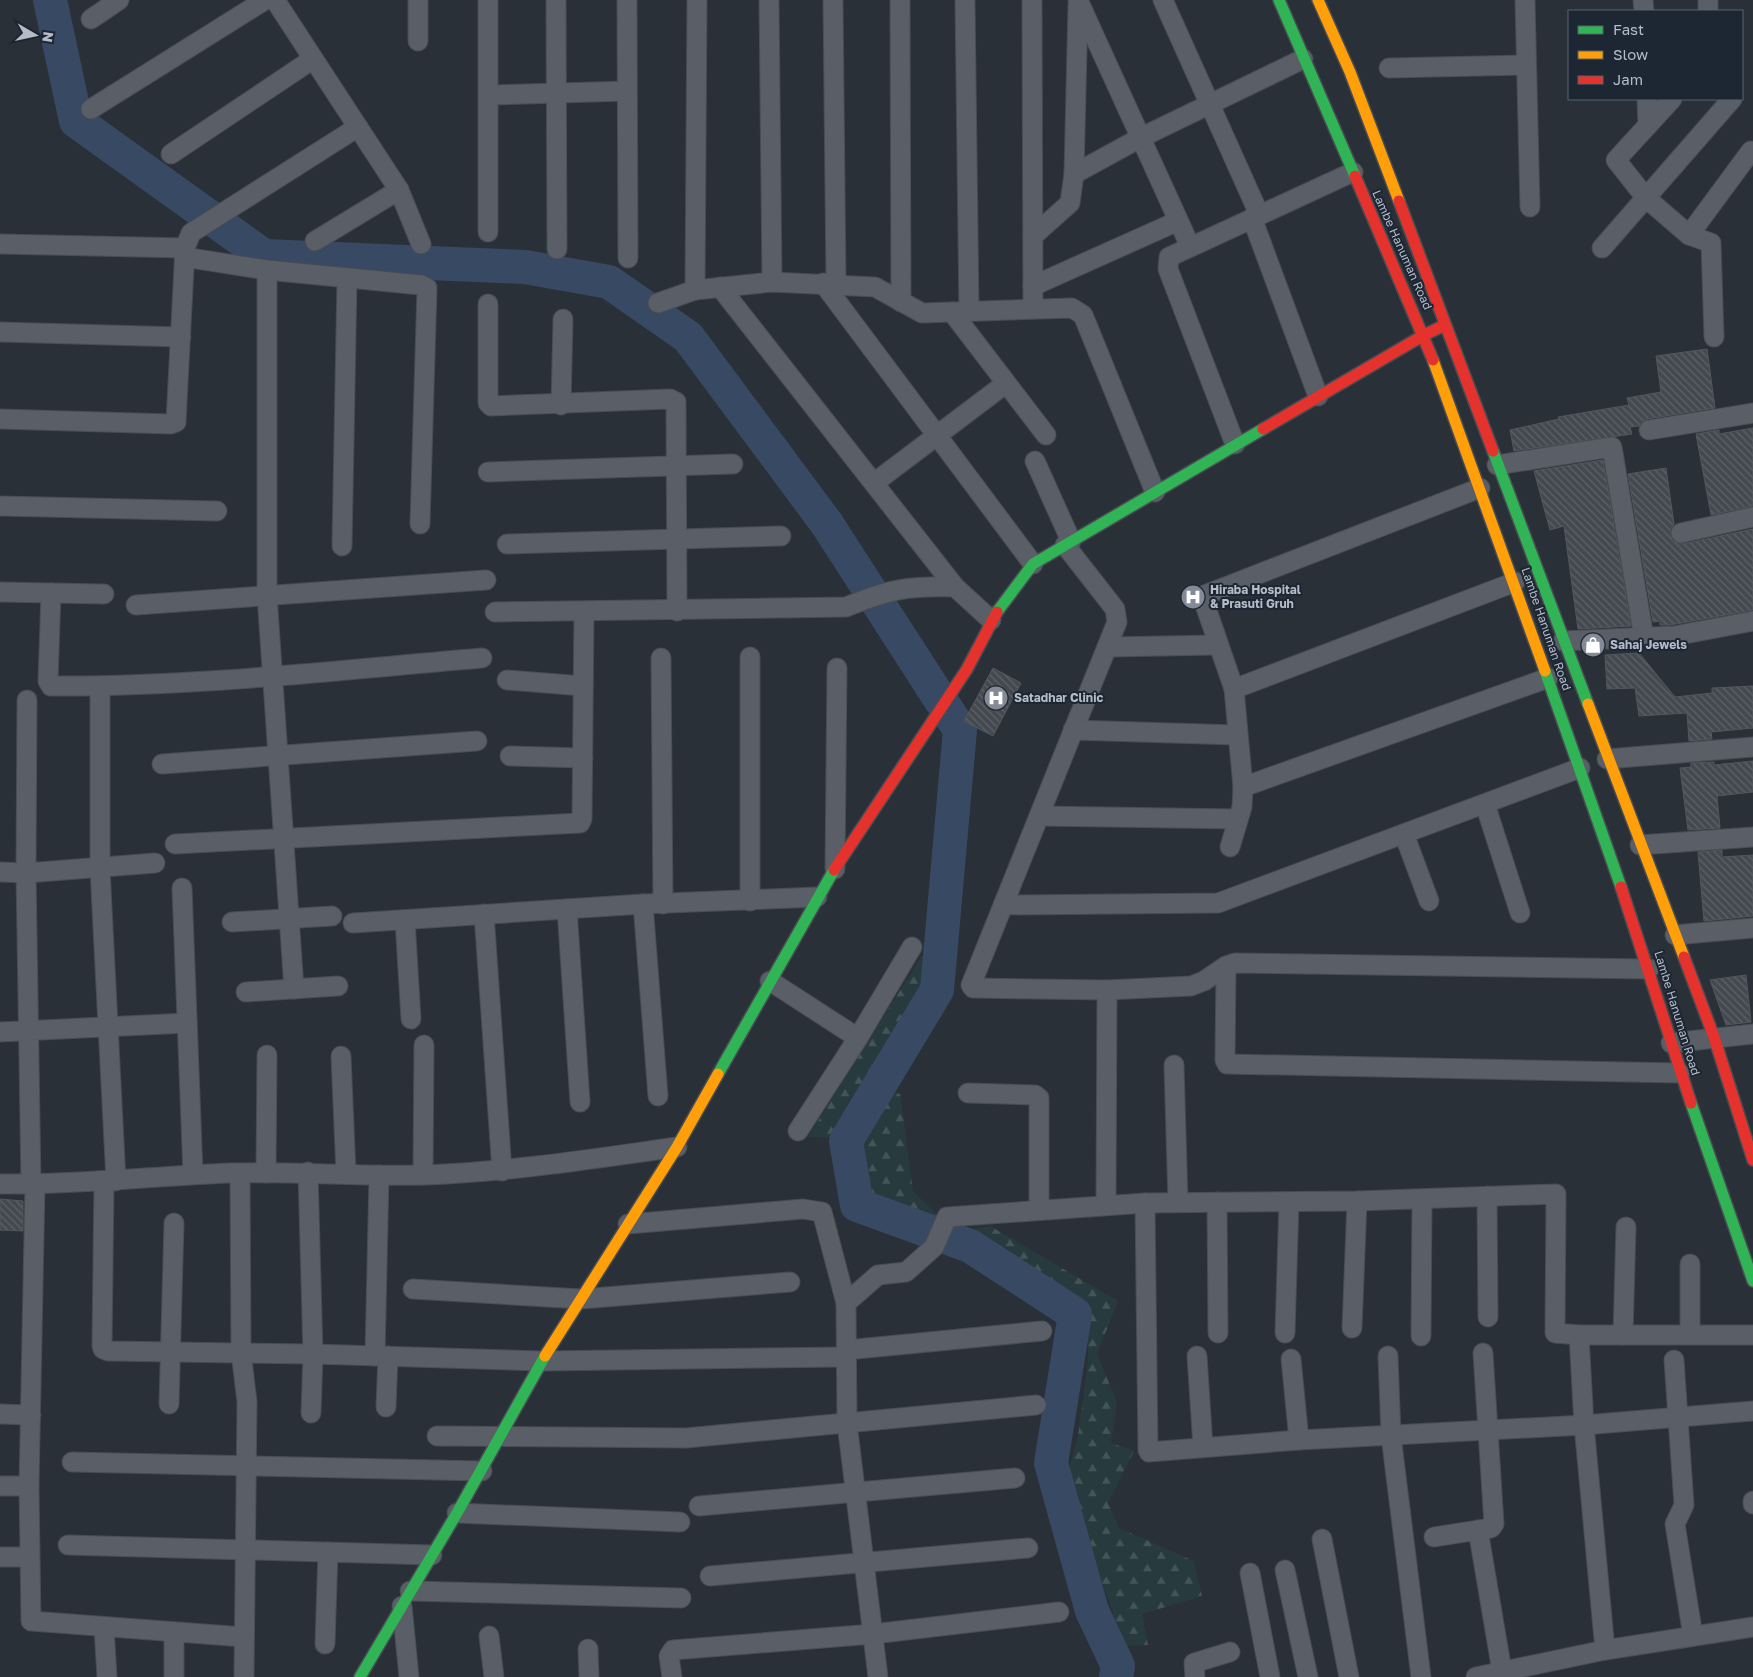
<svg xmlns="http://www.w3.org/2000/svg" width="1753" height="1677" viewBox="0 0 1753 1677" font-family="'Golos Text',sans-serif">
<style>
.forest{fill:url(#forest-firs)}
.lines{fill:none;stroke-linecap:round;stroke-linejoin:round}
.river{stroke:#384963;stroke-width:34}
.building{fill:url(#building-back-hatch);stroke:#52575f}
.street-casing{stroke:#484c53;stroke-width:21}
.fast-casing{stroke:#484c53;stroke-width:14}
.slow-casing{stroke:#484c53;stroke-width:14}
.jam-casing{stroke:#484c53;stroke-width:14}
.street{stroke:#5a5e66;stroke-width:19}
.fast{stroke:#30b455;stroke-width:11}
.slow{stroke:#ff9f0a;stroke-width:11}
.jam{stroke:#e5322d;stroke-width:11}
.labels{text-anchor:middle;stroke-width:4;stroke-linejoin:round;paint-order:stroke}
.street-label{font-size:12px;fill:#b4bcc9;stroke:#1d2633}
.poi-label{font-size:12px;font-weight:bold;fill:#b4bcc9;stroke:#1d2633;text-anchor:start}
</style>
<defs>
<pattern id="forest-firs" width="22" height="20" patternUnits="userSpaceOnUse" patternTransform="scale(1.25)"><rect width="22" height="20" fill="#273a3e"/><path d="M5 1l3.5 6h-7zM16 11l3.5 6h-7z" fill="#445559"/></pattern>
<pattern id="building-back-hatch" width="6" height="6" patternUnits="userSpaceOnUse" patternTransform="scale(1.25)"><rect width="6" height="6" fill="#444950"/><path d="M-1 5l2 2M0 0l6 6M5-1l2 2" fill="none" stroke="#5d6168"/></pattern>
</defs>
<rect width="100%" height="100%" fill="#2a3038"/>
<!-- forest -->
<g class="forest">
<path d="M 923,954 L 939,968 L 843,1138 L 808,1137 Z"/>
<path d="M 883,1089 L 900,1094 L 913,1191 L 955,1232 L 990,1226 L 1118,1301 L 1097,1354 L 1117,1402 L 1111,1443 L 1134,1451 L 1108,1503 L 1119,1528 L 1194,1561 L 1202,1596 L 1142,1614 L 1148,1645 L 1125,1646 L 1075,1508 L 1067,1475 L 1078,1436 L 1088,1362 L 1088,1338 L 1091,1318 L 1038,1277 L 965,1244 L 911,1226 L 864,1190 L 859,1140 Z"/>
</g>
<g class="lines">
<!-- river -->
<path class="river" d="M 50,0 L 76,121 L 264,256 L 525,267 L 609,282 L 688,337 L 827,524 L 960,730 L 937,990 L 846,1141 L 857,1205 L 970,1246 L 1075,1314 L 1051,1463 L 1092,1611 L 1118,1666 L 1116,1677"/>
</g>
<!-- building -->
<g class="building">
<path d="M 1707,349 L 1715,408 L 1647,419 L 1639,426 L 1630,427 L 1632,434 L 1514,451 L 1510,430 L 1559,419 L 1558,417 L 1629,405 L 1627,398 L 1661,392 L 1656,356 Z"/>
<path d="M 1753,428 L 1753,506 L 1711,515 L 1696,434 L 1719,430 L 1719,434 Z"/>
<path d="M 1603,460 L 1631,626 L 1578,629 L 1564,526 L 1550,530 L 1534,471 Z"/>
<path d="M 1666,468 L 1674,524 L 1670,530 L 1673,541 L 1683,544 L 1753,529 L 1753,610 L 1670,625 L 1660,625 L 1660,621 L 1653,622 L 1628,474 Z"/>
<path d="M 1639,653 L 1675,697 L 1712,693 L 1712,688 L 1753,686 L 1753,728 L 1711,732 L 1712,739 L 1689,741 L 1687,713 L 1639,716 L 1635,688 L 1607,689 L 1605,655 Z"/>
<path d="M 993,668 L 1021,683 L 993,736 L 964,721 Z"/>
<path d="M 1753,761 L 1753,792 L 1717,796 L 1720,828 L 1688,830 L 1680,768 L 1691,767 L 1691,763 L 1714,762 L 1714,765 Z"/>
<path d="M 1722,850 L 1722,857 L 1753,855 L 1753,916 L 1704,921 L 1698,852 Z"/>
<path d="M 1746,975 L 1751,1022 L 1726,1025 L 1710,980 Z"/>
<path d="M 0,1199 L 23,1201 L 23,1231 L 0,1230 Z"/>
</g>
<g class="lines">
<defs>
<g id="street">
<path d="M 275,0 L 399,190 L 421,244"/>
<path d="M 488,0 L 488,232"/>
<path d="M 556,0 L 557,249"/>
<path d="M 627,0 L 628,258"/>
<path d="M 769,0 L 772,282"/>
<path d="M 833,0 L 836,284"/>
<path d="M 900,0 L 901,302"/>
<path d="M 965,0 L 969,312"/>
<path d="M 1032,0 L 1033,309"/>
<path d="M 1078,0 L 1190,246"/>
<path d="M 1163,0 L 1259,214"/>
<path d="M 1525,0 L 1530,207"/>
<path d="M 1643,0 L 1644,11"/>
<path d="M 1708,0 L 1708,11"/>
<path d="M 91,19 L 119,0"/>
<path d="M 418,41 L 418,0"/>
<path d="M 1389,68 L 1526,65"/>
<path d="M 490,95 L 627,91"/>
<path d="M 1647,99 L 1648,125"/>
<path d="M 1672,99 L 1616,160 L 1646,198 L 1689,235"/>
<path d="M 91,109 L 265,0"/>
<path d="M 171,154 L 313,59"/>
<path d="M 1074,174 L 1140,138 L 1303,59"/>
<path d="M 1252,218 L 1318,396"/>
<path d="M 1033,236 L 1070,203 L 1074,174 L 1078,6"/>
<path d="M 315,241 L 399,190"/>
<path d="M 0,244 L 185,248"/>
<path d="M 1602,248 L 1732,99"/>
<path d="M 184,257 L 267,270 L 421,285 L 427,288 L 420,524"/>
<path d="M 267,270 L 267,595 L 294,989"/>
<path d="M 823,283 L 1033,564"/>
<path d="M 1033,286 L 1178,221"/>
<path d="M 720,287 L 955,587 L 991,620"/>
<path d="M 695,290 L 697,0"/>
<path d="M 658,303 L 695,290 L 772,282 L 875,287 L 922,313 L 1072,308 L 1083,315 L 1155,492"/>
<path d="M 488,304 L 488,403 L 491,406 L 670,399 L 676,402 L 677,611"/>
<path d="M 952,312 L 1046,435"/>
<path d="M 0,332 L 181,337"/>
<path d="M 1714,337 L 1711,243 L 1689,235 L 1751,151"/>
<path d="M 561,405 L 563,319"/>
<path d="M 0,419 L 171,424 L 176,422 L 185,248 L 191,233 L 358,127"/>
<path d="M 1649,430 L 1753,413"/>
<path d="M 1235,444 L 1168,269 L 1169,257 L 1353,172"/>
<path d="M 1035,461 L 1071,541"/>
<path d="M 1497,465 L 1612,447 L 1644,638"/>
<path d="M 488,472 L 733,464"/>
<path d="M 874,483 L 1005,384"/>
<path d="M 0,506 L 217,511"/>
<path d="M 1681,533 L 1753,517"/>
<path d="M 507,544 L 781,536"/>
<path d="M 1065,545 L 1115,609 L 1117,622 L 971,985 L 973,988 L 1107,990 L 1191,986 L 1204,981 L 1226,966 L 1235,963 L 1649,969"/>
<path d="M 342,546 L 347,279"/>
<path d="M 0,592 L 104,594"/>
<path d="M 51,593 L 48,681 L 51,686 C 195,687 339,670 482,658"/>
<path d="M 136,605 L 486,580"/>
<path d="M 495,612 L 846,607 C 890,589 907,586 955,587"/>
<path d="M 1563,641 L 1674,636 L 1753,621"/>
<path d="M 1107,647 L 1218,645"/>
<path d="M 661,658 L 663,904"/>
<path d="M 507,680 L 583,686"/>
<path d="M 100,686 L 100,869 L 116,1181"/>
<path d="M 1234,689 L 1515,582"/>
<path d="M 27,700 L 26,873 L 31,1184"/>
<path d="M 1073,730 L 1237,735"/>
<path d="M 510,756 L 583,758"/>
<path d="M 1607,759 L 1753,747"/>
<path d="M 162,764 L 477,741"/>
<path d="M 1243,787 L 1548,678"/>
<path d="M 1485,804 L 1520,913"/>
<path d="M 1039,816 L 1238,819"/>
<path d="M 1404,834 L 1429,901"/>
<path d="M 175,844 L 580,823 L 582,819 L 584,612"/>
<path d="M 1640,845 L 1753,837"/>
<path d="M 1230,847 L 1242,807 L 1243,787 L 1234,689 L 1202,596 L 1480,488"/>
<path d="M 835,869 L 837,668"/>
<path d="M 0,872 L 26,873 L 155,863"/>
<path d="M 182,888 L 193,1174"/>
<path d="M 750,901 L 750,657"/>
<path d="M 643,904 L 658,1096"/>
<path d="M 1003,905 L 1218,903 L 1580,768"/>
<path d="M 567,909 L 580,1102"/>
<path d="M 484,914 L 502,1171"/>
<path d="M 405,920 L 411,1019"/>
<path d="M 232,922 L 332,916"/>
<path d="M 353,923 L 643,904 L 817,897"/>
<path d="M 1675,935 L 1753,928"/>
<path d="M 1226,966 L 1225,1060 L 1227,1064 L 1680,1073"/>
<path d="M 770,981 L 858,1038"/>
<path d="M 246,992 L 338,986"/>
<path d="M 0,1032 L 187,1023"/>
<path d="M 1671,1043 L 1753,1034"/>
<path d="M 341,1056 L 346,1173"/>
<path d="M 1174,1065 L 1178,1202"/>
<path d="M 968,1093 L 1035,1095 L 1039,1098 L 1039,1210"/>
<path d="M 798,1131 L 858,1038 L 912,947"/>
<path d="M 308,1172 L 313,1354 L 311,1413"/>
<path d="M 240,1173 L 241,1352 L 247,1402 L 244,1677"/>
<path d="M 266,1173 L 267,1055"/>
<path d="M 423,1175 L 424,1045"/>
<path d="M 104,1182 L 102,1346 L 103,1349 L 108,1351 L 313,1354 L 542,1361 L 846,1357"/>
<path d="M 0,1184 C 77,1185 154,1176 231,1173 C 295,1171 360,1177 424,1175 C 509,1172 592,1159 677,1147"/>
<path d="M 35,1184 L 29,1486 L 31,1621 L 244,1637"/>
<path d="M 1487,1196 L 1488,1317"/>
<path d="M 1217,1202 L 1218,1333"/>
<path d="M 1145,1203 L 1148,1450 L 1149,1452 L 1299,1440 L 1584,1425 L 1753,1411"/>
<path d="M 1106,1204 L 1107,990"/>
<path d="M 628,1224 L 803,1209 L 822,1212 L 846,1303"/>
<path d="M 413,1289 L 581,1299 L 790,1282"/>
<path d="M 1352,1328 L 1357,1201"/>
<path d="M 1285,1333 L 1289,1202"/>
<path d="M 1690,1333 L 1690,1264"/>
<path d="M 1579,1335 L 1584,1425 L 1605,1650"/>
<path d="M 1623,1335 L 1626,1227"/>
<path d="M 1421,1336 L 1422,1199"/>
<path d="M 846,1350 L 1042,1331"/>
<path d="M 375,1356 L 379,1175"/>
<path d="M 1197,1356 L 1203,1447"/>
<path d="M 1388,1356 L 1391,1436 L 1421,1677"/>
<path d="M 1291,1359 L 1299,1440"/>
<path d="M 1674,1360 L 1684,1505 L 1675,1524 L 1693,1636"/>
<path d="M 169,1404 L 174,1223"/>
<path d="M 386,1407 L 388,1356"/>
<path d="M 0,1414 L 31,1415"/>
<path d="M 437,1436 L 686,1438 L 1036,1405"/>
<path d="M 72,1462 L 482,1471"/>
<path d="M 0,1486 L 29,1486"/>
<path d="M 1753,1501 L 1753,1504"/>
<path d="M 699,1506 L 1015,1478"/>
<path d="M 457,1513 L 680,1522"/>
<path d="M 1478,1530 L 1503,1677"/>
<path d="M 1434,1537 L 1491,1528 L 1494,1524 L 1483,1353"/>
<path d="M 1322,1539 L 1349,1677"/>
<path d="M 68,1545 L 432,1555"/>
<path d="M 0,1557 L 29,1557"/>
<path d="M 1285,1570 L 1308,1677"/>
<path d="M 1250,1573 L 1270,1677"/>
<path d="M 710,1576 L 1028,1548"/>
<path d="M 410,1591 L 681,1598"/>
<path d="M 402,1606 L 409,1677"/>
<path d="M 104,1628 L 107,1677"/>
<path d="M 174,1632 L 174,1677"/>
<path d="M 489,1636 L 494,1677"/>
<path d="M 325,1644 L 328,1552"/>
<path d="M 588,1649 L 589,1677"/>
<path d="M 672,1677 L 669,1656 L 673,1650 L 873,1634 L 1059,1612"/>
<path d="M 878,1677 L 847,1423 L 846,1303 L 878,1275 L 906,1272 L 934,1247 L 947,1217 L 1145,1203 L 1357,1201 L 1556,1194 L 1555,1333 L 1579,1335 L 1753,1335"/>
<path d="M 1195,1677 L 1194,1663 L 1230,1652"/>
<path d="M 1476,1677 L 1605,1650 L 1753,1627"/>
</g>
<g id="fast">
<path d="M 1279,0 L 1355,176"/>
<path d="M 1493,451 L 1588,704"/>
<path d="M 997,612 L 1033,564 L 1263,429"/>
<path d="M 1545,671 L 1621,887"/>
<path d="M 718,1074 L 834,870"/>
<path d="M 1691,1103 L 1753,1281"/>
<path d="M 360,1677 L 457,1513 L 545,1356"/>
</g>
<g id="slow">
<path d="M 1318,0 L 1350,72 L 1399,201"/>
<path d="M 1433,360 L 1545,671"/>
<path d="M 1588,704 L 1684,957"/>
<path d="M 545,1356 L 677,1147 L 718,1074"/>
</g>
<g id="jam">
<path d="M 1355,176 L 1433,360"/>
<path d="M 1399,201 L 1493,451"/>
<path d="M 1263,429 L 1424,335 L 1445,325"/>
<path d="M 834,870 L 967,669 L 997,612"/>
<path d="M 1621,887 L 1691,1103"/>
<path d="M 1684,957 L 1714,1037 L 1753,1160"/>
</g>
</defs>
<!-- street casing -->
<use href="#street" class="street-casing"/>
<!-- fast casing -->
<use href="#fast" class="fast-casing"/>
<!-- slow casing -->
<use href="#slow" class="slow-casing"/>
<!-- jam casing -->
<use href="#jam" class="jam-casing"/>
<!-- street -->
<use href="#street" class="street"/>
<!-- fast -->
<use href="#fast" class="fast"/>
<!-- slow -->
<use href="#slow" class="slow"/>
<!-- jam -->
<use href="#jam" class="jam"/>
</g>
<!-- icons -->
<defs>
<symbol id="hospital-disc" viewBox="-11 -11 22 22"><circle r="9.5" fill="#848b96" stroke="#1d2633"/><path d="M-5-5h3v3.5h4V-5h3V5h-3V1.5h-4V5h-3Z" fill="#fff"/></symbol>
<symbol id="shop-disc" viewBox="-11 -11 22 22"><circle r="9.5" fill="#848b96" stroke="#1d2633"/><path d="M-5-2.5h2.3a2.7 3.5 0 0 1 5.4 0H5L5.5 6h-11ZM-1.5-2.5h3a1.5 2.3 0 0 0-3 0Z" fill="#fff"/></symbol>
</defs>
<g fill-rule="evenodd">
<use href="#hospital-disc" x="1179" y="583" width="28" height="28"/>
<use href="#shop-disc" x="1579" y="631" width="28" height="28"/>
<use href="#hospital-disc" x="982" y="684" width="28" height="28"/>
</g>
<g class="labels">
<!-- street labels -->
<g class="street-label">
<text transform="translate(1402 250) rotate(66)" y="4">Lambe Hanuman Road</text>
<text transform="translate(1546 629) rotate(71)" y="4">Lambe Hanuman Road</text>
<text transform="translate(1677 1013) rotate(73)" y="4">Lambe Hanuman Road</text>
</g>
<!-- poi labels -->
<g class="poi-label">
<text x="1210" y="594">Hiraba Hospital<tspan x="1210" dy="14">&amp; Prasuti Gruh</tspan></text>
<text x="1610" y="649">Sahaj Jewels</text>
<text x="1014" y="702">Satadhar Clinic</text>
</g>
</g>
<!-- legend -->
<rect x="1568" y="10" width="175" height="90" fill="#1d2633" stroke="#59626f"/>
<rect x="1578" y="26" width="25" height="8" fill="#30b455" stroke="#59626f"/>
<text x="1613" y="35" font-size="15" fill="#b4bcc9">Fast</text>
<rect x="1578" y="51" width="25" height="8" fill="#ff9f0a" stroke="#59626f"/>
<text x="1613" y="60" font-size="15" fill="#b4bcc9">Slow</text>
<rect x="1578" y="76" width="25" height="8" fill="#e5322d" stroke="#59626f"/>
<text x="1613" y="85" font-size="15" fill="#b4bcc9">Jam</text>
<!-- north arrow -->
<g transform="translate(35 35) rotate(99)" stroke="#1d2633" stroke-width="4" paint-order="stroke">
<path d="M0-4L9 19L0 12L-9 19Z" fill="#b4bcc9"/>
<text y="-8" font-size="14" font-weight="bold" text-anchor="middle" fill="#b4bcc9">N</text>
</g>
</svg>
